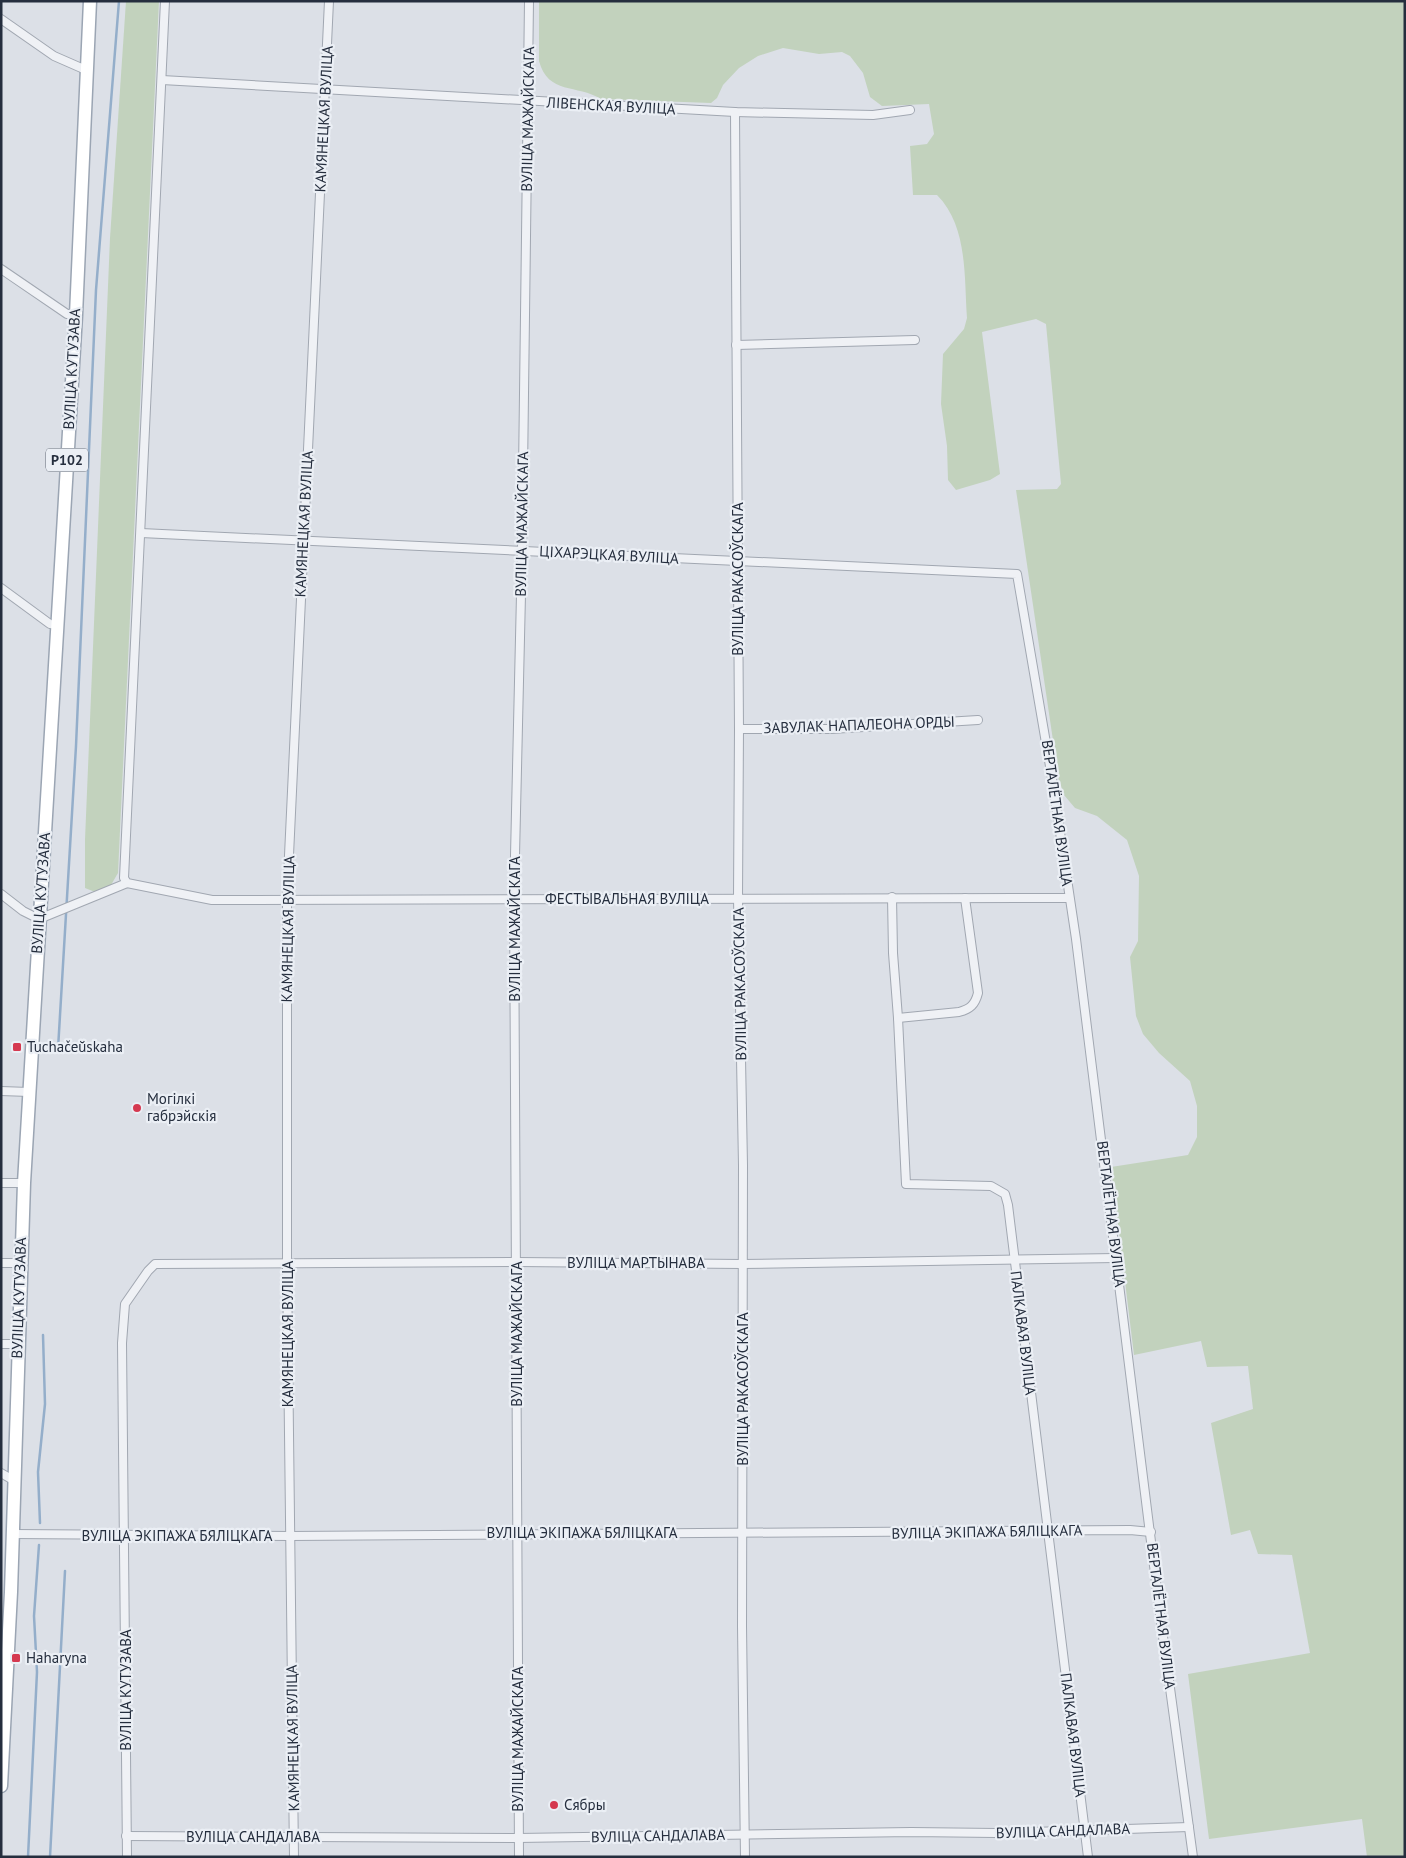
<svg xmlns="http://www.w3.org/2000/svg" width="1406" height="1858" viewBox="0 0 1406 1858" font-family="'PT Sans',sans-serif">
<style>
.green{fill:#c2d2bd}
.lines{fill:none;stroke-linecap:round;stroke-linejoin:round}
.stream{stroke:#94aeca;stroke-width:2.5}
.street-casing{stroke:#a1a7b1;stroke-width:10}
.primary-casing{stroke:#9ba5b3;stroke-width:15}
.street{stroke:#eff1f5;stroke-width:8}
.primary{stroke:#fff;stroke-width:12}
.poi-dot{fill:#d53950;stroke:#ebeff5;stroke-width:2}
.labels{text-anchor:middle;stroke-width:4.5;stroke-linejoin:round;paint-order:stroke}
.shield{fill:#ebeff5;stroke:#606875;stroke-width:1}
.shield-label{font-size:14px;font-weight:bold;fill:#252e3e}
.street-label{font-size:15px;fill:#252e3e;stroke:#ebeff5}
.poi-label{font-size:15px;fill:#252e3e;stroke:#ebeff5;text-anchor:start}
</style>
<rect width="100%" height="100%" fill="#dce0e7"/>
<!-- green -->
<g class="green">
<path d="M 126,1 L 159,1 L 118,873 L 111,885 L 95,892 L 85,888 L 85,840 L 110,238 Z"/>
<path d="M 539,1 L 1405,1 L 1405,1857 L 1367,1857 L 1362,1819 L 1209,1839 L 1188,1674 L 1310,1653 L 1292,1555 L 1258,1554 L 1250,1530 L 1231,1535 L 1211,1423 L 1253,1409 L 1248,1366 L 1207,1367 L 1201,1341 L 1134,1355 L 1111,1167 L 1188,1155 L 1197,1137 L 1197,1106 L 1190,1081 L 1159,1053 L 1143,1034 L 1136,1016 L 1130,957 L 1138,941 L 1139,876 L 1127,840 L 1097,816 L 1075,808 L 1064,795 L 1059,781 L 1016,490 L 1057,489 L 1061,484 L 1046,324 L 1036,319 L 982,332 L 1000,474 L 990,480 L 956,490 L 948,480 L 947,446 L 941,404 L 943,354 L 964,329 L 967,318 C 964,277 968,226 937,195 L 913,195 L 910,146 L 927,144 L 934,134 L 929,104 L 882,106 L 870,97 L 863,73 L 850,56 L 842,52 L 819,54 L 783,48 L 758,56 L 739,68 L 723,85 L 717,98 L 711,103 L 601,99 C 577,84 548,95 539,61 Z"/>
</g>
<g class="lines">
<!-- stream -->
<g class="stream">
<path d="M 58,1049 L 76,746 L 96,290 L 119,1"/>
<path d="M 40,1523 L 38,1472 L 45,1404 L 43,1335"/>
<path d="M 28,1857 L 37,1672 L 34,1616 L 39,1545"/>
<path d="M 50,1857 L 65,1571"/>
</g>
<defs>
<g id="street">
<path d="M 165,1 L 124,878 L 127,883 L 212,900 L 1069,898"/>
<path d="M 1,19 L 54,56 L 86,70"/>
<path d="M 162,80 L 735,112 L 873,115 L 910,110"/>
<path d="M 735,112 L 739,729 L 738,898 L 743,1165 L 742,1626 L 745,1857"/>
<path d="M 1,269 L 67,314 L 76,315"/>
<path d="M 736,345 L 915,340"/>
<path d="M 141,533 L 1017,574 L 1051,772 L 1076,939 L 1161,1622 L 1193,1857"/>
<path d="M 1,588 L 50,624 L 58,625"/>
<path d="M 739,729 L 831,729 L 978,720"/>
<path d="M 1,894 L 23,911 L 39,919 L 127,883"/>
<path d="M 892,897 L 893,953 L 898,1018 L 906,1184 L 991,1186 L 1005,1194 L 1008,1205 L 1088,1857"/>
<path d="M 898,1018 L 959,1012 C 970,1009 975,1005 978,993 L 965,898"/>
<path d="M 1,1091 L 29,1092"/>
<path d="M 1,1183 L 24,1183"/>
<path d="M 1,1263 L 21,1263"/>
<path d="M 1,1344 L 17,1344"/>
<path d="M 1,1473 L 13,1480"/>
<path d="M 13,1534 L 290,1536 L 1130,1530 L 1151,1532"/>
<path d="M 126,1836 L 518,1838 L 911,1832 L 996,1833 L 1189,1827"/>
<path d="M 127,1857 L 122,1343 L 125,1304 L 148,1271 L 155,1264 L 517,1262 L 742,1264 L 1116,1258"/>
<path d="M 294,1857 L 287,1264 L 287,898 L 329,1"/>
<path d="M 519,1857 L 514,899 L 522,551 L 529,1"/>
</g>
<path id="primary" d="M 1,1786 L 11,1592 L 24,1183 L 76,315 L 90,1"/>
</defs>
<!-- street casing -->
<use href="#street" class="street-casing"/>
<!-- primary casing -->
<use href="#primary" class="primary-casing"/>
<!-- street -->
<use href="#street" class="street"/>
<!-- primary -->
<use href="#primary" class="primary"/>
</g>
<!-- markers -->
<g class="poi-dot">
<rect x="12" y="1042" width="10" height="10" rx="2.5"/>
<circle cx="137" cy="1108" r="5"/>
<rect x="11" y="1653" width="10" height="10" rx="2.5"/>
<circle cx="554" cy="1805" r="5"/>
</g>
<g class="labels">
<!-- shield labels -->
<rect class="shield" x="46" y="448.5" width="42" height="23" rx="4"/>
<g class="shield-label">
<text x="67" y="465">Р102</text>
</g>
<!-- street labels -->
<g class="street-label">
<text transform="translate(611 106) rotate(3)" y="5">ЛІВЕНСКАЯ ВУЛІЦА</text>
<text transform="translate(324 119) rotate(-87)" y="5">КАМЯНЕЦКАЯ ВУЛІЦА</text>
<text transform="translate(528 119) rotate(-89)" y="5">ВУЛІЦА МАЖАЙСКАГА</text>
<text transform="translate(72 369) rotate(-87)" y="5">ВУЛІЦА КУТУЗАВА</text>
<text transform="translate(304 524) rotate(-87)" y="5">КАМЯНЕЦКАЯ ВУЛІЦА</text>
<text transform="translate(522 524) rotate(-89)" y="5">ВУЛІЦА МАЖАЙСКАГА</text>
<text transform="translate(609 555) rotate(3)" y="5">ЦІХАРЭЦКАЯ ВУЛІЦА</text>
<text transform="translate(738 579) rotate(-90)" y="5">ВУЛІЦА РАКАСОЎСКАГА</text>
<text transform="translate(859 725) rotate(-2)" y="5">ЗАВУЛАК НАПАЛЕОНА ОРДЫ</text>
<text transform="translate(1057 813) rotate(82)" y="5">ВЕРТАЛЁТНАЯ ВУЛІЦА</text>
<text transform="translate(41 893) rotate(-86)" y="5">ВУЛІЦА КУТУЗАВА</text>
<text x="627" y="904">ФЕСТЫВАЛЬНАЯ ВУЛІЦА</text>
<text transform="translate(288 929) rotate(-89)" y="5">КАМЯНЕЦКАЯ ВУЛІЦА</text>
<text transform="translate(515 929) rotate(-90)" y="5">ВУЛІЦА МАЖАЙСКАГА</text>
<text transform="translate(740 984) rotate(-91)" y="5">ВУЛІЦА РАКАСОЎСКАГА</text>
<text transform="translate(1111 1214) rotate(83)" y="5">ВЕРТАЛЁТНАЯ ВУЛІЦА</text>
<text x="636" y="1268">ВУЛІЦА МАРТЫНАВА</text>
<text transform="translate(19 1298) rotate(-88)" y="5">ВУЛІЦА КУТУЗАВА</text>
<text transform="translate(1023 1333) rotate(83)" y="5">ПАЛКАВАЯ ВУЛІЦА</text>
<text transform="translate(288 1334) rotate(-90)" y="5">КАМЯНЕЦКАЯ ВУЛІЦА</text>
<text transform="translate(517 1334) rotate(-90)" y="5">ВУЛІЦА МАЖАЙСКАГА</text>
<text transform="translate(743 1389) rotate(-90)" y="5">ВУЛІЦА РАКАСОЎСКАГА</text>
<text transform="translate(987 1532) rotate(-1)" y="5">ВУЛІЦА ЭКІПАЖА БЯЛІЦКАГА</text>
<text x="582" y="1538">ВУЛІЦА ЭКІПАЖА БЯЛІЦКАГА</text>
<text x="177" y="1541">ВУЛІЦА ЭКІПАЖА БЯЛІЦКАГА</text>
<text transform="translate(1161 1616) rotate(83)" y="5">ВЕРТАЛЁТНАЯ ВУЛІЦА</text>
<text transform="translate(126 1690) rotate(-90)" y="5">ВУЛІЦА КУТУЗАВА</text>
<text transform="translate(1073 1735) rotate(83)" y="5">ПАЛКАВАЯ ВУЛІЦА</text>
<text transform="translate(293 1738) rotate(-91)" y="5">КАМЯНЕЦКАЯ ВУЛІЦА</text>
<text transform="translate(518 1739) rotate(-90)" y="5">ВУЛІЦА МАЖАЙСКАГА</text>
<text transform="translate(1063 1831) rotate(-2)" y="5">ВУЛІЦА САНДАЛАВА</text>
<text transform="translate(658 1836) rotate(-1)" y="5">ВУЛІЦА САНДАЛАВА</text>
<text x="253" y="1842">ВУЛІЦА САНДАЛАВА</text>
</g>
<!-- poi labels -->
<g class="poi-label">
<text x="27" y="1052">Tuchačeŭskaha</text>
<text x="147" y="1104">Могілкі<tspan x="147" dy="17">габрэйскія</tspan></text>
<text x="26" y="1663">Haharyna</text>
<text x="564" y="1810">Сябры</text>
</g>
</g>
<!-- border -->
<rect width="1406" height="1858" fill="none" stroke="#252e3e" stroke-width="5"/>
</svg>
